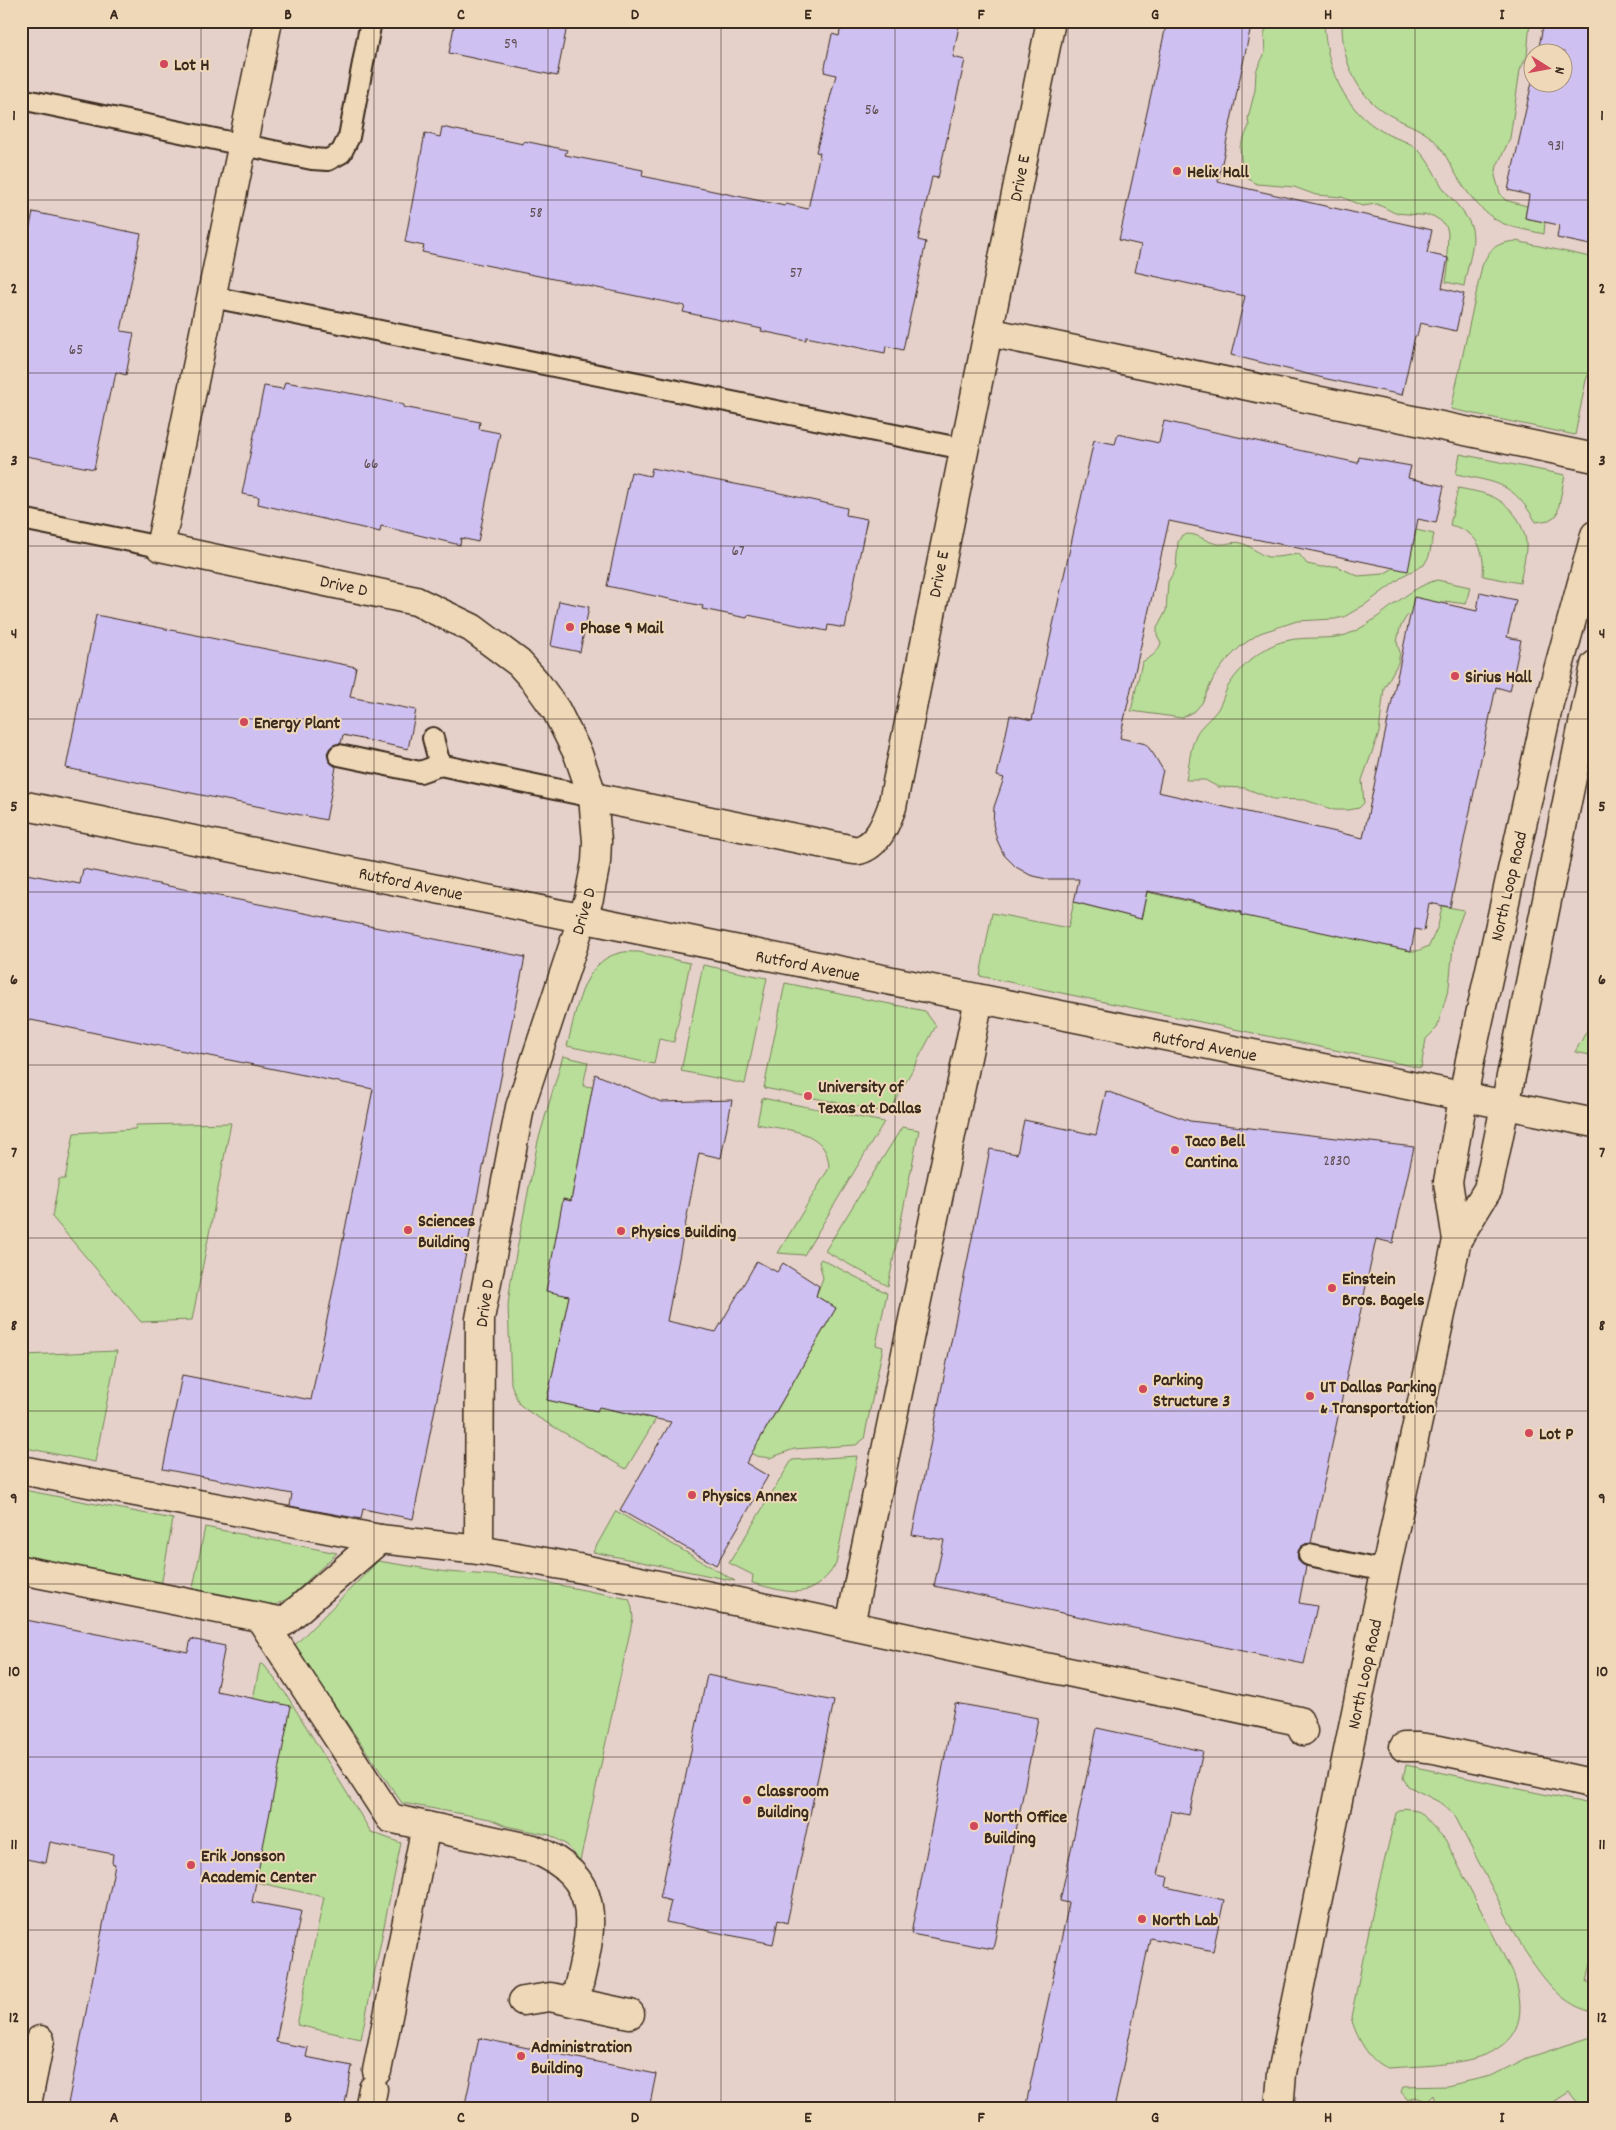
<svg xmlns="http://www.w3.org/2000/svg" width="1616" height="2130" viewBox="0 0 1616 2130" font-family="Dekko,sans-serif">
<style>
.built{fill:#e5d1c9;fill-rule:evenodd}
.green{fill:#b8de99;stroke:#7a845c}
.building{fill:#cfc0f2;stroke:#3b2a1e}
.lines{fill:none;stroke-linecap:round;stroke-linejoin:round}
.lane-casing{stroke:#3b2a1e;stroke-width:24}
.street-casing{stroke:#3b2a1e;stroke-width:31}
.lane{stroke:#efd8b8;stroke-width:20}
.street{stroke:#efd8b8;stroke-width:28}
.grid{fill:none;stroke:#3b2a1e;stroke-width:1;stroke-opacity:0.55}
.poi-dot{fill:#d1495b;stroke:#efd8b8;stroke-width:2}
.labels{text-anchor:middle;stroke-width:4;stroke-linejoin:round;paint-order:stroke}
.number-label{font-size:15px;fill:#605053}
.poi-label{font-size:18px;font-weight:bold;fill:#3b2a1e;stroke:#efd8b8;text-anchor:start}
.street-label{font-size:18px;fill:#3b2a1e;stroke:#efd8b8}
.neatline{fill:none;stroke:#3b2a1e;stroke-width:2}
.grid-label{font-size:16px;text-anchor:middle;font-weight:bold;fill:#3b2a1e}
</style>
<rect width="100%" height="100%" fill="#efd8b8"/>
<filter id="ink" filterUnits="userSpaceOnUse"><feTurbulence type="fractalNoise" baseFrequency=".02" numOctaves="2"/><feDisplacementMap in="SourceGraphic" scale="10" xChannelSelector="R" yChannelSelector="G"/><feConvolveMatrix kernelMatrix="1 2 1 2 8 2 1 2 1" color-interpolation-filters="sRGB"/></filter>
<g filter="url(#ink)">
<!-- built -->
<path class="built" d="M 21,21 L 1595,21 L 1595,2109 L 21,2109 ZM 1534,52 L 1564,52 L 1564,82 L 1534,82 Z"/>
<!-- green -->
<g class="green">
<path d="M 1269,21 L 1324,21 C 1326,67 1343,110 1385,133 C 1395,139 1407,140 1416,148 C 1430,160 1435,177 1446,192 C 1455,203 1468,215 1472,229 C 1476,243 1466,271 1464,286 L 1446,282 L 1449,261 L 1447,255 L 1448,234 L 1447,228 L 1441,221 L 1433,216 L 1395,213 L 1377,204 L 1362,206 L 1342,197 L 1316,195 L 1294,187 L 1257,184 L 1247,178 L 1242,169 L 1240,147 L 1249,126 L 1248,118 L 1255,90 L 1256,71 L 1265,53 L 1264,35 Z"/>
<path d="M 1342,21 L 1530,21 L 1527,56 L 1520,70 L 1510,138 L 1497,166 L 1495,176 L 1500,193 L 1505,200 L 1527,206 L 1525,218 L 1545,222 L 1544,234 C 1532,231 1518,229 1507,225 C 1486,218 1469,196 1458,178 C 1450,165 1444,150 1433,139 C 1419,127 1402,123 1386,113 C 1355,94 1341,57 1342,21 Z"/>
<path d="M 1516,241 L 1595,258 L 1595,360 L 1586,380 L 1575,435 L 1451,409 L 1482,266 C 1490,248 1496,243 1516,241 Z"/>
<path d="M 1460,454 L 1565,475 L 1557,515 L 1549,520 L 1536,522 C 1512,482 1499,483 1456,474 Z"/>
<path d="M 1458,488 C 1485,493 1501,495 1518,519 C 1521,525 1525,534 1526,541 C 1527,554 1522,570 1520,583 L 1483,576 C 1485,550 1478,532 1450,525 Z"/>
<path d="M 1416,530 L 1434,534 L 1429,556 L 1424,565 L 1406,574 L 1366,604 L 1344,617 L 1335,619 L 1297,621 L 1260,633 L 1241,646 L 1226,661 L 1214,677 L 1202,703 L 1195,711 L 1182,718 L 1131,711 L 1142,662 C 1151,657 1157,654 1161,643 L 1157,635 L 1157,628 L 1166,611 L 1168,582 L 1176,568 L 1178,542 L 1182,535 C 1197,531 1204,542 1218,544 C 1227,545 1235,540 1244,544 C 1253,547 1259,555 1268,557 C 1277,558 1289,555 1299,554 L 1307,564 L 1321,567 L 1336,566 L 1358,576 L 1383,574 L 1394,568 L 1409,549 L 1412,550 Z"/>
<path d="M 1437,580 L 1470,587 L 1466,604 L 1444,601 L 1439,606 L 1415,609 L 1406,617 L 1400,628 L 1397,642 L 1400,653 L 1398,663 L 1384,688 L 1379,733 L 1362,780 L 1364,803 L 1359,808 L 1349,810 L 1334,810 L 1305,800 L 1273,799 L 1245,788 L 1218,787 L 1205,780 L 1186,780 C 1189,766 1190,748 1196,735 C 1200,726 1212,718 1218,709 C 1222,702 1224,695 1227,688 C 1239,668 1262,646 1285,641 C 1307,635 1334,642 1353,632 C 1383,618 1405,589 1437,580 Z"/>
<path d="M 1147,892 L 1411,951 L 1417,951 L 1429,946 L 1438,926 L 1442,906 L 1464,910 L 1454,937 L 1449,987 L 1437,1028 L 1426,1039 L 1421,1068 L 980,976 L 992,913 L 1068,928 L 1074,902 L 1141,919 Z"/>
<path d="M 639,952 L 690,963 L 674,1042 L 659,1039 L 654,1064 L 567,1046 C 576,1014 581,962 619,953 C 625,951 632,952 639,952 Z"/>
<path d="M 703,965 L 767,978 L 745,1084 L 681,1071 Z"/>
<path d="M 785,983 L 925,1011 L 936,1026 L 889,1113 L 764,1088 Z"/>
<path d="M 1595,1007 L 1595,1056 L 1575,1052 L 1590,1025 Z"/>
<path d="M 563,1056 L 588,1062 L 583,1086 L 593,1087 L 571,1201 L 564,1199 L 569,1296 L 547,1400 L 597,1411 L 599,1407 L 648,1418 L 649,1415 L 656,1419 L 626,1469 L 532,1414 L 519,1404 L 511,1384 L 508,1305 L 511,1280 L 538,1141 Z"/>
<path d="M 762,1098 L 884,1122 L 804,1255 L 778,1253 L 829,1168 C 828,1129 788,1131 757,1124 Z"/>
<path d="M 231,1123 L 192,1320 L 141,1322 L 52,1217 L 59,1179 L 65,1179 L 74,1133 L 135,1129 L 136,1125 Z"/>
<path d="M 902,1127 L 919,1130 L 888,1286 L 825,1251 Z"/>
<path d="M 821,1259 L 887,1293 L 876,1345 L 883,1347 L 864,1439 L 856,1445 L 794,1449 L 770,1458 L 756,1456 L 690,1417 L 759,1441 L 836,1308 L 816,1296 L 823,1278 L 819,1262 Z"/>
<path d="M 117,1351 L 95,1462 L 21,1447 L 21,1370 L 24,1355 Z"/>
<path d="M 857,1456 L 836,1564 C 812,1602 790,1593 752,1583 L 753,1575 L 729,1563 L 792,1460 Z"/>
<path d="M 24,1490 L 173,1519 L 161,1586 L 21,1559 L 21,1504 Z"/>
<path d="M 616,1511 L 735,1581 L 593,1552 Z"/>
<path d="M 205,1527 L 337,1553 L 290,1597 L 270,1608 L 192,1593 Z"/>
<path d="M 378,1561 L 447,1572 L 519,1577 L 629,1599 L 632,1608 L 633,1618 L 580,1861 L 567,1845 L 550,1835 L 506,1826 L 490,1819 L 402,1803 L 294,1646 Z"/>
<path d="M 260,1664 L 264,1665 L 286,1694 L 371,1832 L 401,1843 L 361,2039 L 297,2025 L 324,1897 L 256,1882 L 253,1699 Z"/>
<path d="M 1406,1765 L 1595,1805 L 1595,1945 L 1587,1982 L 1595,1984 L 1595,2008 L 1589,2011 C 1559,2003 1541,1975 1524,1950 L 1456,1818 L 1443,1804 L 1408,1786 L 1403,1778 Z"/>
<path d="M 1405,1808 L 1419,1812 L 1445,1839 L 1514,1976 C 1545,2067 1448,2064 1388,2068 C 1369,2063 1355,2034 1351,2017 L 1377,1891 L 1396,1813 Z"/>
<path d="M 1588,2038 L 1595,2038 L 1595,2109 L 1583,2109 L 1569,2092 L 1543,2109 L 1437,2109 L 1433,2095 L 1427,2101 L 1415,2097 L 1408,2100 L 1401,2092 L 1403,2087 L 1447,2086 L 1491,2076 L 1527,2058 Z"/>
</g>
<!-- building -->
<g class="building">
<path d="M 455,21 L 568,21 L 557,76 L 449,53 Z"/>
<path d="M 842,21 L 960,21 L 953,57 L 965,60 L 938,178 L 932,177 L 918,240 L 926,242 L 903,350 L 886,346 L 885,353 L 806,337 L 806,340 L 761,331 L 762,329 L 683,312 L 685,306 L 422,252 L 424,246 L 405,242 L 425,133 L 440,137 L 442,127 L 523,144 L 524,141 L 567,150 L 565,155 L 643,170 L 642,176 L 785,206 L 786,204 L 808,209 L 820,153 L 816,152 L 836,75 L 824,72 L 832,34 L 839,36 Z"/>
<path d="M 1167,21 L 1252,21 L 1218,182 L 1432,230 L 1427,253 L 1448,258 L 1442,288 L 1464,294 L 1456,331 L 1420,323 L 1417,336 L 1415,336 L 1402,395 L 1327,379 L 1231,355 L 1245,296 L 1135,272 L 1141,245 L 1119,240 Z"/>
<path d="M 1544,21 L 1595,21 L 1595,246 L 1557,238 L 1559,225 L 1525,218 L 1529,195 L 1508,190 L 1534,73 L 1534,82 L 1564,82 L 1564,52 L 1538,52 Z"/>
<path d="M 33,212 L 141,234 L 121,331 L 134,333 L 126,375 L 116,372 L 113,387 L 111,387 L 94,469 L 21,455 L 21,269 Z"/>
<path d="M 285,382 L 360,395 L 404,405 L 403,407 L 480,422 L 479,429 L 500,433 L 478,542 L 461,538 L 460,545 L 381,526 L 380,532 L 258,504 L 259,497 L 242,494 L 264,386 L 283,389 Z"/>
<path d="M 1164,421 L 1358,463 L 1359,457 L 1411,466 L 1408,478 L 1444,486 L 1436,523 L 1418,519 L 1408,571 L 1169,521 L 1120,738 L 1146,744 L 1154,755 L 1163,770 L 1158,792 L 1363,838 L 1414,597 L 1477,611 L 1480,592 L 1516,600 L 1507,637 L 1521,640 L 1510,691 L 1496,687 L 1450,907 L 1429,903 L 1424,931 L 1415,929 L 1411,951 L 1241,915 L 1241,912 L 1147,891 L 1141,919 L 1074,902 L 1079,879 L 1046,879 L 1030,875 L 1016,867 L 1004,855 L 997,840 L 993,824 L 994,807 L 1004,778 L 997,776 L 1010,715 L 1032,720 L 1094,440 L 1115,444 L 1118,434 L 1159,443 Z"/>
<path d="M 652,468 L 771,491 L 847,508 L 846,515 L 867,519 L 845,628 L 828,625 L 827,631 L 748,615 L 747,618 L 702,609 L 703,606 L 607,586 L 631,472 L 650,476 Z"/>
<path d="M 559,601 L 589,607 L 580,652 L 551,646 Z"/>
<path d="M 96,615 L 356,667 L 350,697 L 416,710 L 408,749 L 343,735 L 341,743 L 331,747 L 327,753 L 331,763 L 336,767 L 326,820 L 66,768 Z"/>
<path d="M 83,869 L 525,957 L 413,1519 L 363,1509 L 361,1519 L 290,1506 L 292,1494 L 163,1469 L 182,1375 L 311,1400 L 373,1089 L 21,1018 L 21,873 L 80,884 Z"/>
<path d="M 595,1074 L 661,1102 L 732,1100 L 721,1158 L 699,1153 L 667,1321 L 716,1332 L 757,1261 L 777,1272 L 783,1263 L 802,1275 L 819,1286 L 816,1296 L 836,1308 L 746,1463 L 768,1476 L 716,1565 L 620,1510 L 671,1422 L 599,1407 L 597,1411 L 547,1400 L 569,1296 L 546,1291 L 563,1199 L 571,1201 Z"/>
<path d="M 1106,1091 L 1190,1121 L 1414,1147 L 1393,1243 L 1376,1239 L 1311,1543 L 1305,1544 L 1298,1552 L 1298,1559 L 1306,1566 L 1299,1603 L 1317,1606 L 1304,1664 L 934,1586 L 944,1540 L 912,1535 L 990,1149 L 1017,1154 L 1024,1120 L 1096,1135 Z"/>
<path d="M 21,1619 L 188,1652 L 191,1639 L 225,1646 L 216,1691 L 291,1706 L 252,1902 L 301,1911 L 276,2042 L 308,2048 L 306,2057 L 352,2066 L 344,2109 L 67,2109 L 115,1864 L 112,1863 L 113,1854 L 50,1842 L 46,1863 L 21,1858 Z"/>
<path d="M 707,1675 L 834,1701 L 787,1923 L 778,1920 L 773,1944 L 666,1922 L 671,1901 L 660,1898 Z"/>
<path d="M 955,1703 L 1038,1718 L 993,1949 L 911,1934 Z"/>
<path d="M 1097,1728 L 1203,1751 L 1189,1815 L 1171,1811 L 1158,1875 L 1168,1877 L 1166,1887 L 1224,1900 L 1213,1951 L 1150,1938 L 1114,2109 L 1025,2109 L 1069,1903 L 1060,1901 Z"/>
<path d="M 479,2038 L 656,2074 L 649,2109 L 464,2109 Z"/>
</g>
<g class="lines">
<defs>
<g id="lane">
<path d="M 21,99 L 312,159 L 328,160 L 341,153 L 349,137 L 371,21"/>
<path d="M 212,297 L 964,449"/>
<path d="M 22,519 L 160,547"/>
<path d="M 433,738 L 440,765 L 593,797"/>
<path d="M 339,755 L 420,772 L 440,765"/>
<path d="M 1309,1555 L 1385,1571"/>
</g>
<g id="street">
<path d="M 268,21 L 160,547 L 416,601 L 472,628 L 519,663 L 536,682 L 556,710 L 578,754 L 593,797 L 597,841 L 596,862 L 589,898 L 520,1107 L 480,1319 L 479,1550"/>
<path d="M 988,332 L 1595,458"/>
<path d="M 593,797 L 844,848 C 848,849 855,851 859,850 C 878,845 886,823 892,807 L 1051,21"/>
<path d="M 21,805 L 1595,1123"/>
<path d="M 1457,1240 L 1448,1182 L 1470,1060 L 1549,703 L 1595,535"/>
<path d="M 21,1470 L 380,1539 L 479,1550 L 578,1568 L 1299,1721 L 1303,1731"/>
<path d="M 21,1570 L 284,1622 L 380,1539"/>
<path d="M 260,1618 L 390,1818 L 426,1826 L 377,2071"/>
<path d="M 850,1625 L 979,999"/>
<path d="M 1404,1747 L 1419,1747 L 1439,1750 L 1595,1784"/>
<path d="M 426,1826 L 533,1849 C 612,1880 589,1937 575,2002"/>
<path d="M 523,2001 L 550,1997 L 630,2014"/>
<path d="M 26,2109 L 40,2040"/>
<path d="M 369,2109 L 373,2089"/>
<path d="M 1279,2109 L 1282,2073 L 1374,1624 L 1457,1240 L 1488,1189 L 1595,665"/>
</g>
</defs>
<!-- lane casing -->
<use href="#lane" class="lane-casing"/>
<!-- street casing -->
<use href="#street" class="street-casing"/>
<!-- lane -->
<use href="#lane" class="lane"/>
<!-- street -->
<use href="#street" class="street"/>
</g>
</g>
<!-- grid -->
<path class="grid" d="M 201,21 L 201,2109M 374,21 L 374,2109M 548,21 L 548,2109M 721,21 L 721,2109M 895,21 L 895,2109M 1068,21 L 1068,2109M 1242,21 L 1242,2109M 1415,21 L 1415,2109M 21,200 L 1595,200M 21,373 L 1595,373M 21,546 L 1595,546M 21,719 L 1595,719M 21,892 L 1595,892M 21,1065 L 1595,1065M 21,1238 L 1595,1238M 21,1411 L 1595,1411M 21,1584 L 1595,1584M 21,1757 L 1595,1757M 21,1930 L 1595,1930"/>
<!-- markers -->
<g class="poi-dot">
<circle cx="164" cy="64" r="5"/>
<circle cx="1177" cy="171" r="5"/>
<circle cx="570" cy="627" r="5"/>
<circle cx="1455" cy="676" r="5"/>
<circle cx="244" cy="722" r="5"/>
<circle cx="808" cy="1096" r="5"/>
<circle cx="1175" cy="1150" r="5"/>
<circle cx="408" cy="1230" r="5"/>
<circle cx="621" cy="1231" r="5"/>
<circle cx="1332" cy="1288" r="5"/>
<circle cx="1143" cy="1389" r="5"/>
<circle cx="1310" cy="1396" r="5"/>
<circle cx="1529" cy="1433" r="5"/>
<circle cx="692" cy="1495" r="5"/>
<circle cx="747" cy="1800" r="5"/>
<circle cx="974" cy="1826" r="5"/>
<circle cx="191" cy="1865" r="5"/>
<circle cx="1142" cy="1919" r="5"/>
<circle cx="521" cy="2056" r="5"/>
</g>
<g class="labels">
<!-- number labels -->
<g class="number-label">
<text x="511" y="48">59</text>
<text x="872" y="114">56</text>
<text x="1556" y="150">931</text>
<text x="536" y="217">58</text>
<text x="796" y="277">57</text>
<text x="76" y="354">65</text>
<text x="371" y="468">66</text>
<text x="738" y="555">67</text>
<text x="1337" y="1165">2830</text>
</g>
<!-- poi labels -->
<g class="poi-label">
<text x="174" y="70">Lot H</text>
<text x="1187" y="177">Helix Hall</text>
<text x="580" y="633">Phase 9 Mail</text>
<text x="1465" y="682">Sirius Hall</text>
<text x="254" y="728">Energy Plant</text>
<text x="818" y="1092">University of<tspan x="818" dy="21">Texas at Dallas</tspan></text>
<text x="1185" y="1146">Taco Bell<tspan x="1185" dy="21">Cantina</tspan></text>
<text x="418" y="1226">Sciences<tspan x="418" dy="21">Building</tspan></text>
<text x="631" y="1237">Physics Building</text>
<text x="1342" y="1284">Einstein<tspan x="1342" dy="21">Bros. Bagels</tspan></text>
<text x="1153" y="1385">Parking<tspan x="1153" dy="21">Structure 3</tspan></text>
<text x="1320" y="1392">UT Dallas Parking<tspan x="1320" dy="21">&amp; Transportation</tspan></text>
<text x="1539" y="1439">Lot P</text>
<text x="702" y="1501">Physics Annex</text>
<text x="757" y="1796">Classroom<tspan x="757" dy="21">Building</tspan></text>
<text x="984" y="1822">North Office<tspan x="984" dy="21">Building</tspan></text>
<text x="201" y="1861">Erik Jonsson<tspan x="201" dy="21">Academic Center</tspan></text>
<text x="1152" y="1925">North Lab</text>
<text x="531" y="2052">Administration<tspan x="531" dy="21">Building</tspan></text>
</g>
<!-- street labels -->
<g class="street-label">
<text transform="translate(1019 178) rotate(-79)" y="6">Drive E</text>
<text transform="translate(938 574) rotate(-79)" y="6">Drive E</text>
<text transform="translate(344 585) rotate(12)" y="6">Drive D</text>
<text transform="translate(411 883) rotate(12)" y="6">Rutford Avenue</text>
<text transform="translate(1508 886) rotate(-77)" y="6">North Loop Road</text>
<text transform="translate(583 911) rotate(-74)" y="6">Drive D</text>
<text transform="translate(808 965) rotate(11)" y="6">Rutford Avenue</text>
<text transform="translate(1205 1045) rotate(11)" y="6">Rutford Avenue</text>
<text transform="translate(484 1303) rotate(-82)" y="6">Drive D</text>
<text transform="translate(1364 1674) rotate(-78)" y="6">North Loop Road</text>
</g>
</g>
<!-- margin -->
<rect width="1616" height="2130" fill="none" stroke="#efd8b8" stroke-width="55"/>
<!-- north arrow -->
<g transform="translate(1548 68) rotate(101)"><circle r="24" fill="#efd8b8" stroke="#a7927a"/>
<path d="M0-4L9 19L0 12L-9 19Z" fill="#d1495b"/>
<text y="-8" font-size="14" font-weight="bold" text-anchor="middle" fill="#3b2a1e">N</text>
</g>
<rect x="28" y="28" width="1560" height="2074" class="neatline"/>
<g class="grid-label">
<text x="114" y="19">A</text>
<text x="288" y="19">B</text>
<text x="461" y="19">C</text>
<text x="635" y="19">D</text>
<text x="808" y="19">E</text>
<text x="981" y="19">F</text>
<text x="1155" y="19">G</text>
<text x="1328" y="19">H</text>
<text x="1502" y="19">I</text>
<text x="14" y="120">1</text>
<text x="1602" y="120">1</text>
<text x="14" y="293">2</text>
<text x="1602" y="293">2</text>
<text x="14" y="465">3</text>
<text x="1602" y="465">3</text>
<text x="14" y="638">4</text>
<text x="1602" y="638">4</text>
<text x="14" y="811">5</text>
<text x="1602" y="811">5</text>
<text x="14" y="984">6</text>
<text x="1602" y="984">6</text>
<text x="14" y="1157">7</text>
<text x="1602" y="1157">7</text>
<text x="14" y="1330">8</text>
<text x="1602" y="1330">8</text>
<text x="14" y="1503">9</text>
<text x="1602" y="1503">9</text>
<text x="14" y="1676">10</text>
<text x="1602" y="1676">10</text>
<text x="14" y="1849">11</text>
<text x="1602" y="1849">11</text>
<text x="14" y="2022">12</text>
<text x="1602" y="2022">12</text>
<text x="114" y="2122">A</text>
<text x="288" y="2122">B</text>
<text x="461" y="2122">C</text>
<text x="635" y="2122">D</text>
<text x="808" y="2122">E</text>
<text x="981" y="2122">F</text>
<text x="1155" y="2122">G</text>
<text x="1328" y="2122">H</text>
<text x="1502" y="2122">I</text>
</g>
</svg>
